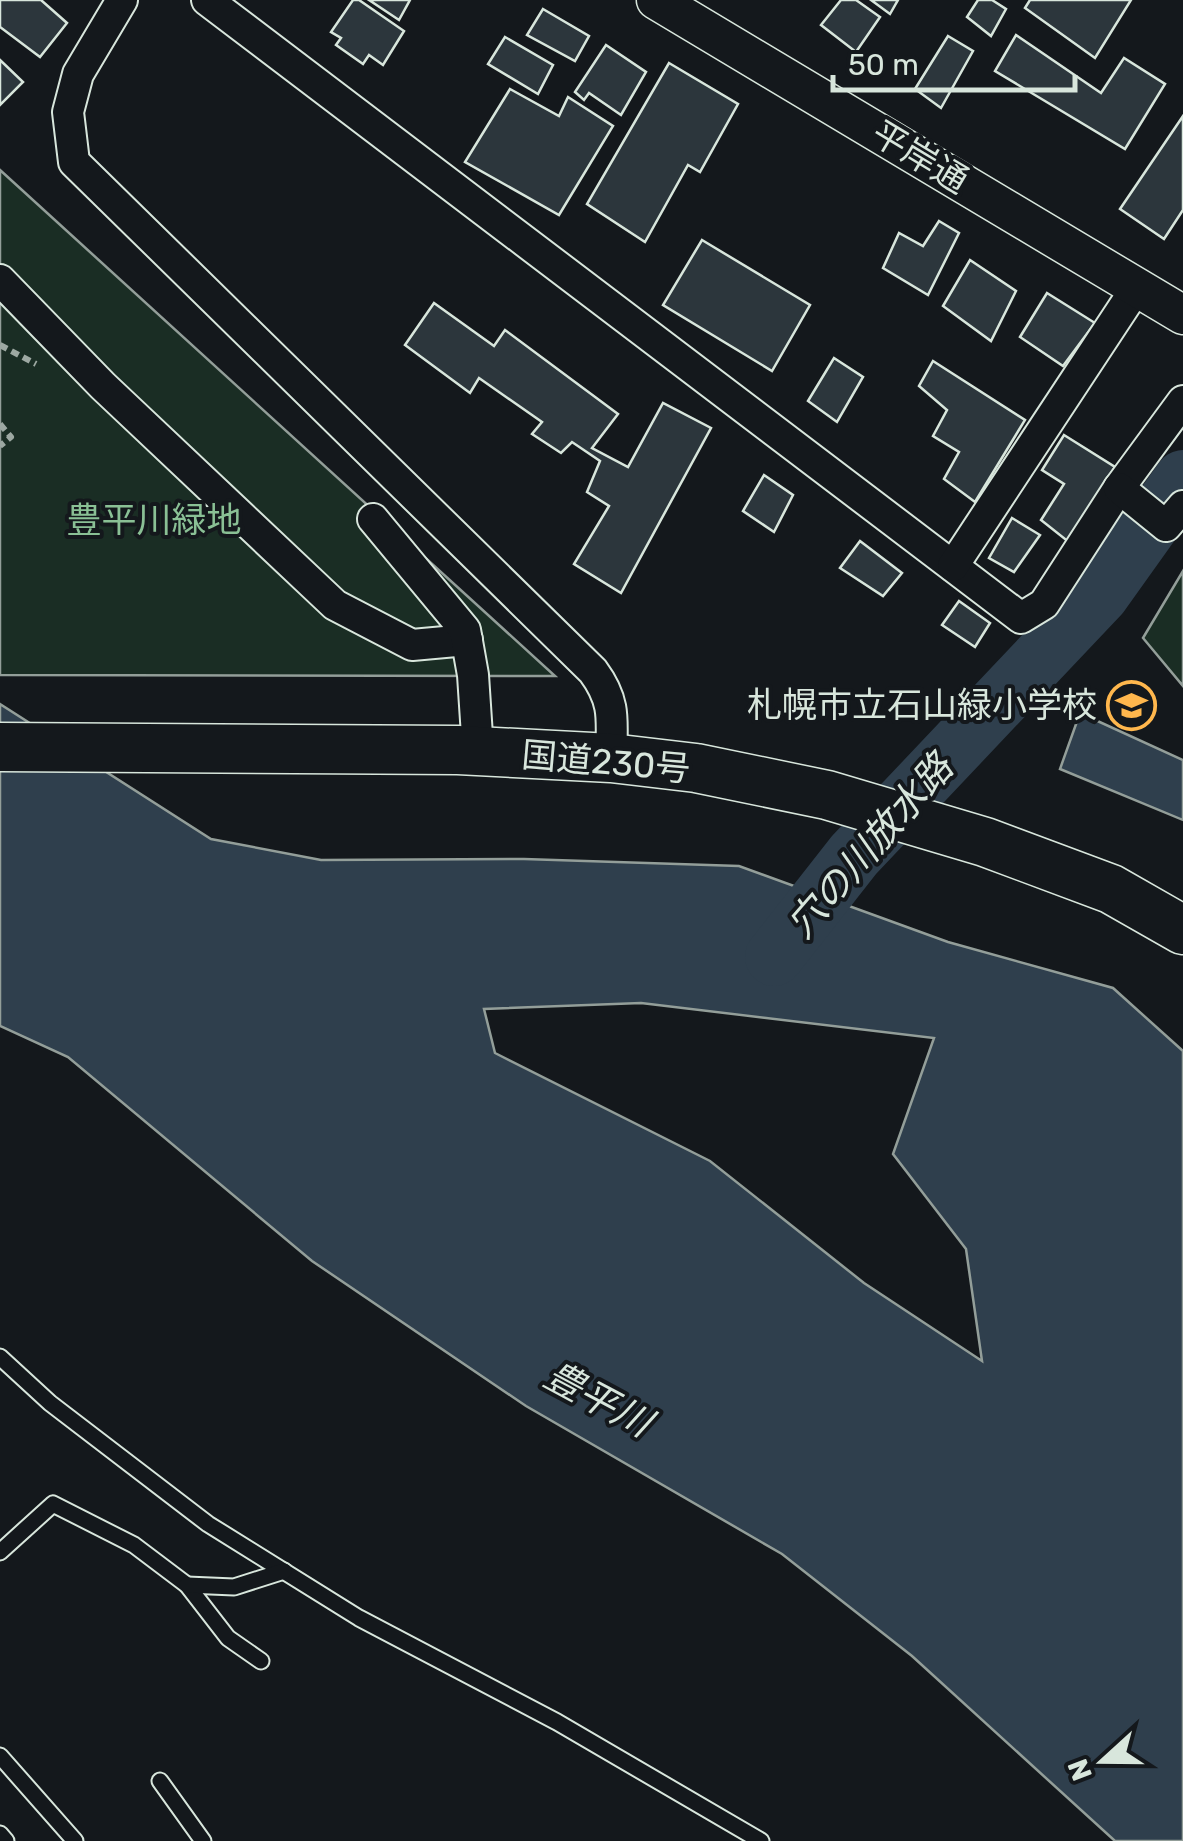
<svg xmlns="http://www.w3.org/2000/svg" width="1183" height="1841" viewBox="0 0 1183 1841" font-family="Rubik,'Noto Sans JP',sans-serif">
<style>
.green{fill:#1a2d24;stroke:#939e99;stroke-width:2.5}
.water{fill:#2f3f4d;stroke:#939e99;stroke-width:2.5;fill-rule:evenodd}
.lines{fill:none;stroke-linecap:round;stroke-linejoin:round}
.river{stroke:#2f3f4d;stroke-width:58}
.building{fill:#2c363c;stroke:#d8e6dc;stroke-width:2.5}
.service-casing{stroke:#d8e6dc;stroke-width:19}
.minor-casing{stroke:#d8e6dc;stroke-width:34}
.tertiary-casing{stroke:#d8e6dc;stroke-width:41}
.trunk-casing{stroke:#d8e6dc;stroke-width:51}
.path{stroke:#9da8a2;stroke-width:6;stroke-dasharray:8 5;stroke-linecap:butt}
.service{stroke:#14181c;stroke-width:15}
.minor{stroke:#14181c;stroke-width:30}
.tertiary{stroke:#14181c;stroke-width:38}
.trunk{stroke:#14181c;stroke-width:48}
.labels{text-anchor:middle;stroke-width:8;stroke-linejoin:round;paint-order:stroke}
.street-label{font-size:35px;fill:#d8e6dc;stroke:#14181c}
.park-label{font-size:35px;fill:#8ac095;stroke:#14181c}
.poi-label{font-size:35px;fill:#d8e6dc;stroke:#14181c;text-anchor:end}
.water-label{font-size:38px;font-style:italic;fill:#d8e6dc;stroke:#14181c}
</style>
<rect width="100%" height="100%" fill="#14181c"/>
<!-- green -->
<g class="green">
<path d="M 0,170 L 555,676 L 0,675 Z"/>
<path d="M 1183,571 L 1183,686 L 1143,638 Z"/>
</g>
<!-- water -->
<g class="water">
<path d="M 0,704 L 211,839 L 321,860 L 524,859 L 739,866 L 948,942 L 1113,988 L 1183,1051 L 1183,1841 L 1115,1841 L 912,1656 L 782,1554 L 526,1406 L 312,1261 L 68,1057 L 0,1026 ZM 641,1003 L 934,1038 L 893,1154 L 966,1249 L 982,1361 L 864,1283 L 710,1161 L 495,1053 L 484,1009 Z"/>
<path d="M 1080,713 L 1183,760 L 1183,820 L 1060,769 Z"/>
</g>
<g class="lines">
<!-- river -->
<path class="river" d="M 774,957 L 854,855 L 1100,595 L 1183,479"/>
</g>
<!-- building -->
<g class="building">
<path d="M 0,0 L 41,0 L 67,23 L 40,57 L 0,27 Z"/>
<path d="M 353,0 L 359,0 L 404,31 L 383,65 L 369,55 L 363,64 L 336,45 L 341,38 L 331,32 Z"/>
<path d="M 369,0 L 410,0 L 399,20 Z"/>
<path d="M 841,0 L 856,0 L 880,17 L 856,52 L 821,25 Z"/>
<path d="M 871,0 L 898,0 L 890,14 Z"/>
<path d="M 978,0 L 992,0 L 1006,9 L 991,36 L 967,17 Z"/>
<path d="M 1030,0 L 1131,0 L 1095,58 L 1025,8 Z"/>
<path d="M 543,9 L 589,36 L 575,61 L 527,35 Z"/>
<path d="M 1016,35 L 1101,93 L 1124,58 L 1165,84 L 1125,149 L 995,71 Z"/>
<path d="M 948,36 L 973,51 L 941,108 L 915,89 Z"/>
<path d="M 505,37 L 553,65 L 538,94 L 488,64 Z"/>
<path d="M 606,45 L 646,72 L 621,115 L 589,93 L 584,100 L 575,92 Z"/>
<path d="M 0,60 L 23,82 L 0,105 Z"/>
<path d="M 669,63 L 738,104 L 700,172 L 688,165 L 645,242 L 587,204 Z"/>
<path d="M 510,89 L 559,116 L 568,97 L 613,126 L 559,215 L 465,162 Z"/>
<path d="M 1183,116 L 1183,210 L 1164,239 L 1120,209 Z"/>
<path d="M 939,221 L 959,233 L 928,295 L 883,268 L 899,233 L 923,246 Z"/>
<path d="M 702,240 L 810,305 L 772,371 L 663,305 Z"/>
<path d="M 970,260 L 1016,291 L 991,341 L 943,306 Z"/>
<path d="M 1047,293 L 1095,323 L 1063,366 L 1020,337 Z"/>
<path d="M 434,303 L 494,346 L 505,330 L 618,414 L 592,448 L 628,467 L 663,403 L 711,428 L 621,593 L 574,564 L 609,506 L 587,492 L 600,461 L 572,442 L 561,453 L 532,434 L 542,422 L 479,378 L 470,393 L 405,345 Z"/>
<path d="M 834,358 L 863,377 L 837,422 L 808,401 Z"/>
<path d="M 933,361 L 1025,420 L 975,502 L 944,479 L 959,452 L 933,436 L 947,410 L 919,386 Z"/>
<path d="M 1064,435 L 1115,467 L 1070,543 L 1041,520 L 1064,484 L 1042,470 Z"/>
<path d="M 764,475 L 793,495 L 774,532 L 743,511 Z"/>
<path d="M 1012,518 L 1040,535 L 1014,572 L 989,558 Z"/>
<path d="M 860,541 L 902,573 L 883,596 L 840,568 Z"/>
<path d="M 959,601 L 990,623 L 975,647 L 942,625 Z"/>
</g>
<g class="lines">
<defs>
<g id="service">
<path d="M 0,1357 L 50,1403 L 208,1524 L 359,1618 L 557,1722 L 761,1841"/>
<path d="M 0,1552 L 53,1504 L 134,1545 L 187,1585 L 228,1638 L 261,1661"/>
<path d="M 187,1585 L 234,1587 L 284,1571"/>
<path d="M 0,1756 L 75,1841"/>
<path d="M 160,1781 L 203,1841"/>
<path d="M 0,1834 L 6,1841"/>
</g>
<g id="minor">
<path d="M 122,0 L 78,74 L 68,112 L 74,162 L 593,671 C 616,702 612,720 611,758"/>
<path d="M 207,0 L 1021,618 L 1044,604 L 1119,488 L 1183,401"/>
<path d="M 0,280 L 103,386 L 335,605 L 412,645 L 467,640"/>
<path d="M 1119,488 L 1166,526 L 1183,506"/>
<path d="M 373,519 L 465,630 L 473,675 L 478,751"/>
<path d="M 953,566 L 1137,287"/>
</g>
<path id="tertiary" d="M 656,0 L 1183,315"/>
<path id="trunk" d="M 0,747 L 458,750 L 611,758 L 696,768 L 827,795 L 985,842 L 1111,889 L 1183,930"/>
</defs>
<!-- service casing -->
<use href="#service" class="service-casing"/>
<!-- minor casing -->
<use href="#minor" class="minor-casing"/>
<!-- tertiary casing -->
<use href="#tertiary" class="tertiary-casing"/>
<!-- trunk casing -->
<use href="#trunk" class="trunk-casing"/>
<!-- path -->
<g class="path">
<path d="M 0,345 L 36,364"/>
<path d="M 0,424 L 11,437 L 0,446"/>
</g>
<!-- service -->
<use href="#service" class="service"/>
<!-- minor -->
<use href="#minor" class="minor"/>
<!-- tertiary -->
<use href="#tertiary" class="tertiary"/>
<!-- trunk -->
<use href="#trunk" class="trunk"/>
</g>
<!-- icons -->
<defs>
<symbol id="school-ring" viewBox="-11 -11 22 22"><circle r="9.5" fill="#14181c" stroke="#ffb74d" stroke-width="1.5"/><path d="M0-5L7-2L0 1L-7-2ZM-4 1L0 2.5L4 1V4Q0 6-4 4Z" fill="#ffb74d"/></symbol>
</defs>
<g fill-rule="evenodd">
<use href="#school-ring" x="1104" y="678" width="55" height="55"/>
</g>
<g class="labels">
<!-- street labels -->
<g class="street-label">
<text transform="translate(920 157) rotate(31)" y="12">平岸通</text>
<text transform="translate(606 762) rotate(5)" y="12">国道230号</text>
</g>
<!-- park labels -->
<g class="park-label">
<text x="154" y="532">豊平川緑地</text>
</g>
<!-- poi labels -->
<g class="poi-label">
<text x="1097" y="717">札幌市立石山緑小学校</text>
</g>
<!-- water labels -->
<g class="water-label">
<text transform="translate(870 846) rotate(-49)" y="13">穴の川放水路</text>
<text transform="translate(598 1399) rotate(28)" y="13">豊平川</text>
</g>
</g>
<!-- north arrow -->
<g transform="translate(1103 1761) rotate(249)" stroke="#14181c" stroke-width="8" paint-order="stroke">
<path d="M0-8L18 38L0 25L-18 38Z" fill="#d8e6dc"/>
<text y="-15" font-size="28" font-weight="bold" text-anchor="middle" fill="#d8e6dc">N</text>
</g>
<!-- scale -->
<path d="M833 75v15h242v-15" fill="none" stroke="#d8e6dc" stroke-width="5"/>
<text x="848" y="75" font-size="30" fill="#d8e6dc" stroke="#14181c" stroke-width="8" paint-order="stroke">50 m</text>
</svg>
